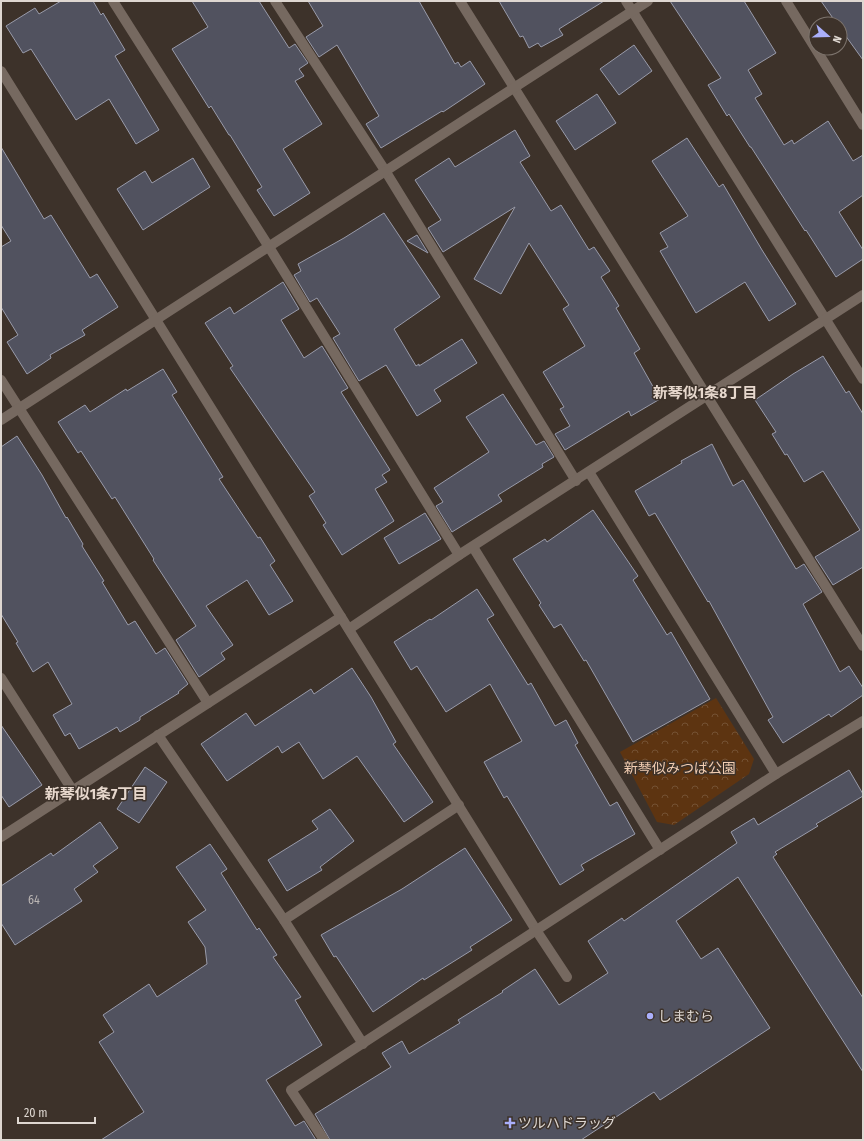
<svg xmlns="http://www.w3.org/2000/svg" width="864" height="1141" viewBox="0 0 864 1141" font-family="'Fira Sans Condensed','Noto Sans JP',sans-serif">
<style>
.park{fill:url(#park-crowns)}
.building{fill:#51525f;stroke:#999baa}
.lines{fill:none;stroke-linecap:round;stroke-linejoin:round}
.minor{stroke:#766960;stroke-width:10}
.poi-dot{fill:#aaaffb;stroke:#3d322a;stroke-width:1.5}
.labels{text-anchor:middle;stroke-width:3;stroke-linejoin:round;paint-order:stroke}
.number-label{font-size:12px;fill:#bbb6b4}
.park-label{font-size:14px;fill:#f2cdb2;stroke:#3d322a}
.poi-label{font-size:14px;fill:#ded7d1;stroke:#3d322a;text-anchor:start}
.neighbourhood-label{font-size:15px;font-weight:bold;fill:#e7d8cd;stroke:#3d322a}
</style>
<defs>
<pattern id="park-crowns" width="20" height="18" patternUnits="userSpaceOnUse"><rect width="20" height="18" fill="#5d3411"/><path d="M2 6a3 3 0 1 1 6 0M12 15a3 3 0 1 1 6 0" fill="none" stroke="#745133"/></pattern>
</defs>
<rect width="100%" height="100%" fill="#3d322a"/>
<!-- park -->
<path class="park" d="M 716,698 L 754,759 L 749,774 L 674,825 L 657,822 L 620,752 Z"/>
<!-- building -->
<g class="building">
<path d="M 61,1 L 93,1 L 101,15 L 103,13 L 125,50 L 115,56 L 159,130 L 136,144 L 109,99 L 76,120 L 31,49 L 23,53 L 6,26 L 35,8 L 39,14 Z"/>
<path d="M 192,1 L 259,1 L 289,48 L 295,44 L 308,63 L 299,69 L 304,76 L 295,81 L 322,124 L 283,149 L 310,193 L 274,216 L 257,190 L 262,187 L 230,135 L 229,135 L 211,106 L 209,108 L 172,49 L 208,27 Z"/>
<path d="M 308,1 L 419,1 L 455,64 L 458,62 L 461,67 L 470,61 L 485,84 L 443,112 L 442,111 L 381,148 L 366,124 L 379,116 L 337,45 L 319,57 L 306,37 L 323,26 Z"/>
<path d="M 499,1 L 604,1 L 559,29 L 563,35 L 541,47 L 538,43 L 529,48 L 523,36 L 520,37 Z"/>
<path d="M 670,1 L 744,1 L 776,53 L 748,70 L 762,94 L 755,98 L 784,145 L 792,140 L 794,144 L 828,121 L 853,161 L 863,155 L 863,195 L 839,212 L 863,250 L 863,259 L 836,277 L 806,230 L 805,231 L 751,147 L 750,147 L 729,114 L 727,116 L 708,85 L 721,78 Z"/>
<path d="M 821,1 L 863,1 L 863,60 L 840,28 L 840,24 L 837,24 Z"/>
<path d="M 634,45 L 652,71 L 619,95 L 600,69 Z"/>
<path d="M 597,94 L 616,123 L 575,150 L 556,121 Z"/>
<path d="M 515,130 L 530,156 L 520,162 L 551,211 L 561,205 L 589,250 L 594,247 L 610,271 L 601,277 L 619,306 L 616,308 L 640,349 L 634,353 L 660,399 L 631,416 L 629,411 L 565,450 L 555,434 L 570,426 L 560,409 L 564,407 L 543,372 L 585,346 L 563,309 L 569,305 L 529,243 L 501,294 L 474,279 L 515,207 L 443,252 L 428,228 L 441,220 L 415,180 L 449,158 L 455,167 Z"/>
<path d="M 687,138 L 719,187 L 723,184 L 762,250 L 796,304 L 769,321 L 745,282 L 696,313 L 660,251 L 668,247 L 660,233 L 688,216 L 652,161 Z"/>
<path d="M 1,147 L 44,219 L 51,215 L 90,278 L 97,274 L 118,307 L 82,330 L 85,335 L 50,355 L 51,358 L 27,374 L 7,342 L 18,335 L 1,307 L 1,247 L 11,241 L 1,225 Z"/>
<path d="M 193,158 L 210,187 L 143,230 L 117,189 L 145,171 L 152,183 Z"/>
<path d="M 384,213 L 440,297 L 394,329 L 416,366 L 419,364 L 419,366 L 462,339 L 477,363 L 434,390 L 441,401 L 417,416 L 386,365 L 359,381 L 333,338 L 340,334 L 317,298 L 310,302 L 294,275 L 301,271 L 298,264 L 344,238 Z"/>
<path d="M 417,235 L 428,253 L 407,241 Z"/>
<path d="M 283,282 L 299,309 L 281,320 L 304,358 L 322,346 L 348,388 L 341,392 L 390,470 L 382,475 L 387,482 L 375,489 L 394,521 L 342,555 L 323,525 L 326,523 L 309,496 L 315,492 L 230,368 L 233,366 L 205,323 L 230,307 L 234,314 Z"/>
<path d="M 823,356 L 846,393 L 849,391 L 863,414 L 863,567 L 833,585 L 815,557 L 860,530 L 823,471 L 804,482 L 787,454 L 785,455 L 772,434 L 776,432 L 755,400 L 793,374 Z"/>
<path d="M 163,369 L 177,392 L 172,395 L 223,477 L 219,479 L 258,538 L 260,537 L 275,561 L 270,565 L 293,601 L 269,615 L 247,580 L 206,606 L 233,645 L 221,653 L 225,659 L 199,677 L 176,640 L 196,626 L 153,560 L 154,559 L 115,497 L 112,499 L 81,451 L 78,453 L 58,422 L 85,405 L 90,412 L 126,389 L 127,391 Z"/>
<path d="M 503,394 L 536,445 L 544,441 L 554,457 L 542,464 L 543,467 L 498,495 L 502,501 L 452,532 L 436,506 L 443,502 L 434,488 L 489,452 L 466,417 Z"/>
<path d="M 17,436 L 42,475 L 66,518 L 67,517 L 83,544 L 82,546 L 104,581 L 102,582 L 128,625 L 135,621 L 156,654 L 165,648 L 188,684 L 178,692 L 179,693 L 140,717 L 140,720 L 120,732 L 117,727 L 79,749 L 70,733 L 65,736 L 53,715 L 72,704 L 48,662 L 33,672 L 16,643 L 18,642 L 1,614 L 1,447 Z"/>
<path d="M 712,444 L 733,486 L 743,480 L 796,569 L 804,564 L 822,592 L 803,604 L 840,672 L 849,666 L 863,688 L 863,695 L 831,717 L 829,714 L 783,743 L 768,720 L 773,717 L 709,601 L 708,602 L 655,513 L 649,516 L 635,491 L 682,463 L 681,461 Z"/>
<path d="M 593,510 L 638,576 L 633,580 L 667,635 L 671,632 L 710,699 L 633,742 L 586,660 L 584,661 L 561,624 L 554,628 L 539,605 L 541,603 L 513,559 L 545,539 L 547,542 Z"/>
<path d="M 425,513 L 441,539 L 399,564 L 384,538 Z"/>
<path d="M 477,589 L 494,615 L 487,619 L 528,685 L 531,683 L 555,726 L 566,720 L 578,743 L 575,745 L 610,806 L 617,802 L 635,834 L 581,865 L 584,870 L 560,885 L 507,796 L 504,798 L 484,762 L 522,741 L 490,684 L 446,712 L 417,666 L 411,670 L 394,642 L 430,619 L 431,620 Z"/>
<path d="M 352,668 L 371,697 L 396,742 L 393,744 L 433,802 L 404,822 L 357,756 L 323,779 L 299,742 L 282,753 L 278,746 L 227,781 L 201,744 L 246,713 L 255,726 L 311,689 L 314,694 Z"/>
<path d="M 1,725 L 42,785 L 9,807 L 1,795 Z"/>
<path d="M 145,767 L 167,782 L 139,823 L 117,809 Z"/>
<path d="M 849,770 L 863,794 L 863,796 L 816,824 L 818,826 L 775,852 L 777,854 L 773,857 L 863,998 L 863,1072 L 738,877 L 676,921 L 701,959 L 718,948 L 770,1028 L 660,1100 L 654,1092 L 581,1140 L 330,1140 L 315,1114 L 391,1067 L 382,1053 L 402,1041 L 409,1054 L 460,1023 L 458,1020 L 503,992 L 502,991 L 535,969 L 559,1005 L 608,973 L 588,941 L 622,918 L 624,921 L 737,843 L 731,832 L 754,818 L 758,825 Z"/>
<path d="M 330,809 L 354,841 L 320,867 L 322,870 L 287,891 L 268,860 L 318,829 L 312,821 Z"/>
<path d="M 100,822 L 118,848 L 93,866 L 98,872 L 74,889 L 82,901 L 15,945 L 1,923 L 1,886 L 51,853 L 53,856 Z"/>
<path d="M 210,844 L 227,869 L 221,873 L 257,930 L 259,928 L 277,955 L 273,957 L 301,997 L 295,1000 L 322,1045 L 266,1080 L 295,1126 L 304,1121 L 316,1140 L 101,1140 L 144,1112 L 99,1042 L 114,1032 L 103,1015 L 149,984 L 157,997 L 207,964 L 205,947 L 188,922 L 206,910 L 176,867 Z"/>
<path d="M 465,848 L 512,920 L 470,947 L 472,950 L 424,980 L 423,978 L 373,1012 L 336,956 L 334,957 L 321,935 L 402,889 Z"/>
</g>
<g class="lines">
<!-- minor -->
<g class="minor">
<path d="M 113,1 L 269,247 L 459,555"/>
<path d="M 275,1 L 386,172 L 576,481"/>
<path d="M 460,1 L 863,646"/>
<path d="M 626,1 L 863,379"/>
<path d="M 786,1 L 863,125"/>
<path d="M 1,71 L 536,930 L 567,977"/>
<path d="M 1,380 L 208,703"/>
<path d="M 1,420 L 648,1"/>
<path d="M 589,472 L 776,774"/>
<path d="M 473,547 L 660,850"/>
<path d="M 349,629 L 459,555 L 863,295"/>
<path d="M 1,678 L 73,791"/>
<path d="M 158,735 L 284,920 L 363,1044"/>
<path d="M 1,837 L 341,617"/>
<path d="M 284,920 L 459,805"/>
<path d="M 324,1140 L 291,1090 L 776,774 L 863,721"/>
</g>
</g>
<!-- markers -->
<g class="poi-dot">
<circle cx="650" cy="1016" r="4"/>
<path d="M508 1117h4v4h4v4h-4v4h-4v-4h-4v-4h4z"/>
</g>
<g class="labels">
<!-- number labels -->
<g class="number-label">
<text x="34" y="904">64</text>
</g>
<!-- park labels -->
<g class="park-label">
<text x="680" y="773">新琴似みつば公園</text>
</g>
<!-- poi labels -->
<g class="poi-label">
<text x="658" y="1021">しまむら</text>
<text x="518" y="1128">ツルハドラッグ</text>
</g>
<!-- neighbourhood labels -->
<g class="neighbourhood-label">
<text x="705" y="398">新琴似1条8丁目</text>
<text x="96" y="799">新琴似1条7丁目</text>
</g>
</g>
<!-- border -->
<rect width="864" height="1141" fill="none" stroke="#ded7d1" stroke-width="4"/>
<!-- north arrow -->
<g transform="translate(828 36) rotate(110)"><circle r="19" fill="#3d322a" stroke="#7d746d"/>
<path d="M0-3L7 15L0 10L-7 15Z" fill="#aaaffb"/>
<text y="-6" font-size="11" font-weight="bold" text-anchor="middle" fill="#ded7d1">N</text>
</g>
<!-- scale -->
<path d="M18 1117v6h77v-6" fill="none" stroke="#ded7d1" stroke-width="2"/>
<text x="24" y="1117" font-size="12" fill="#ded7d1" stroke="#3d322a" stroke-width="3" paint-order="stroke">20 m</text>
</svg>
